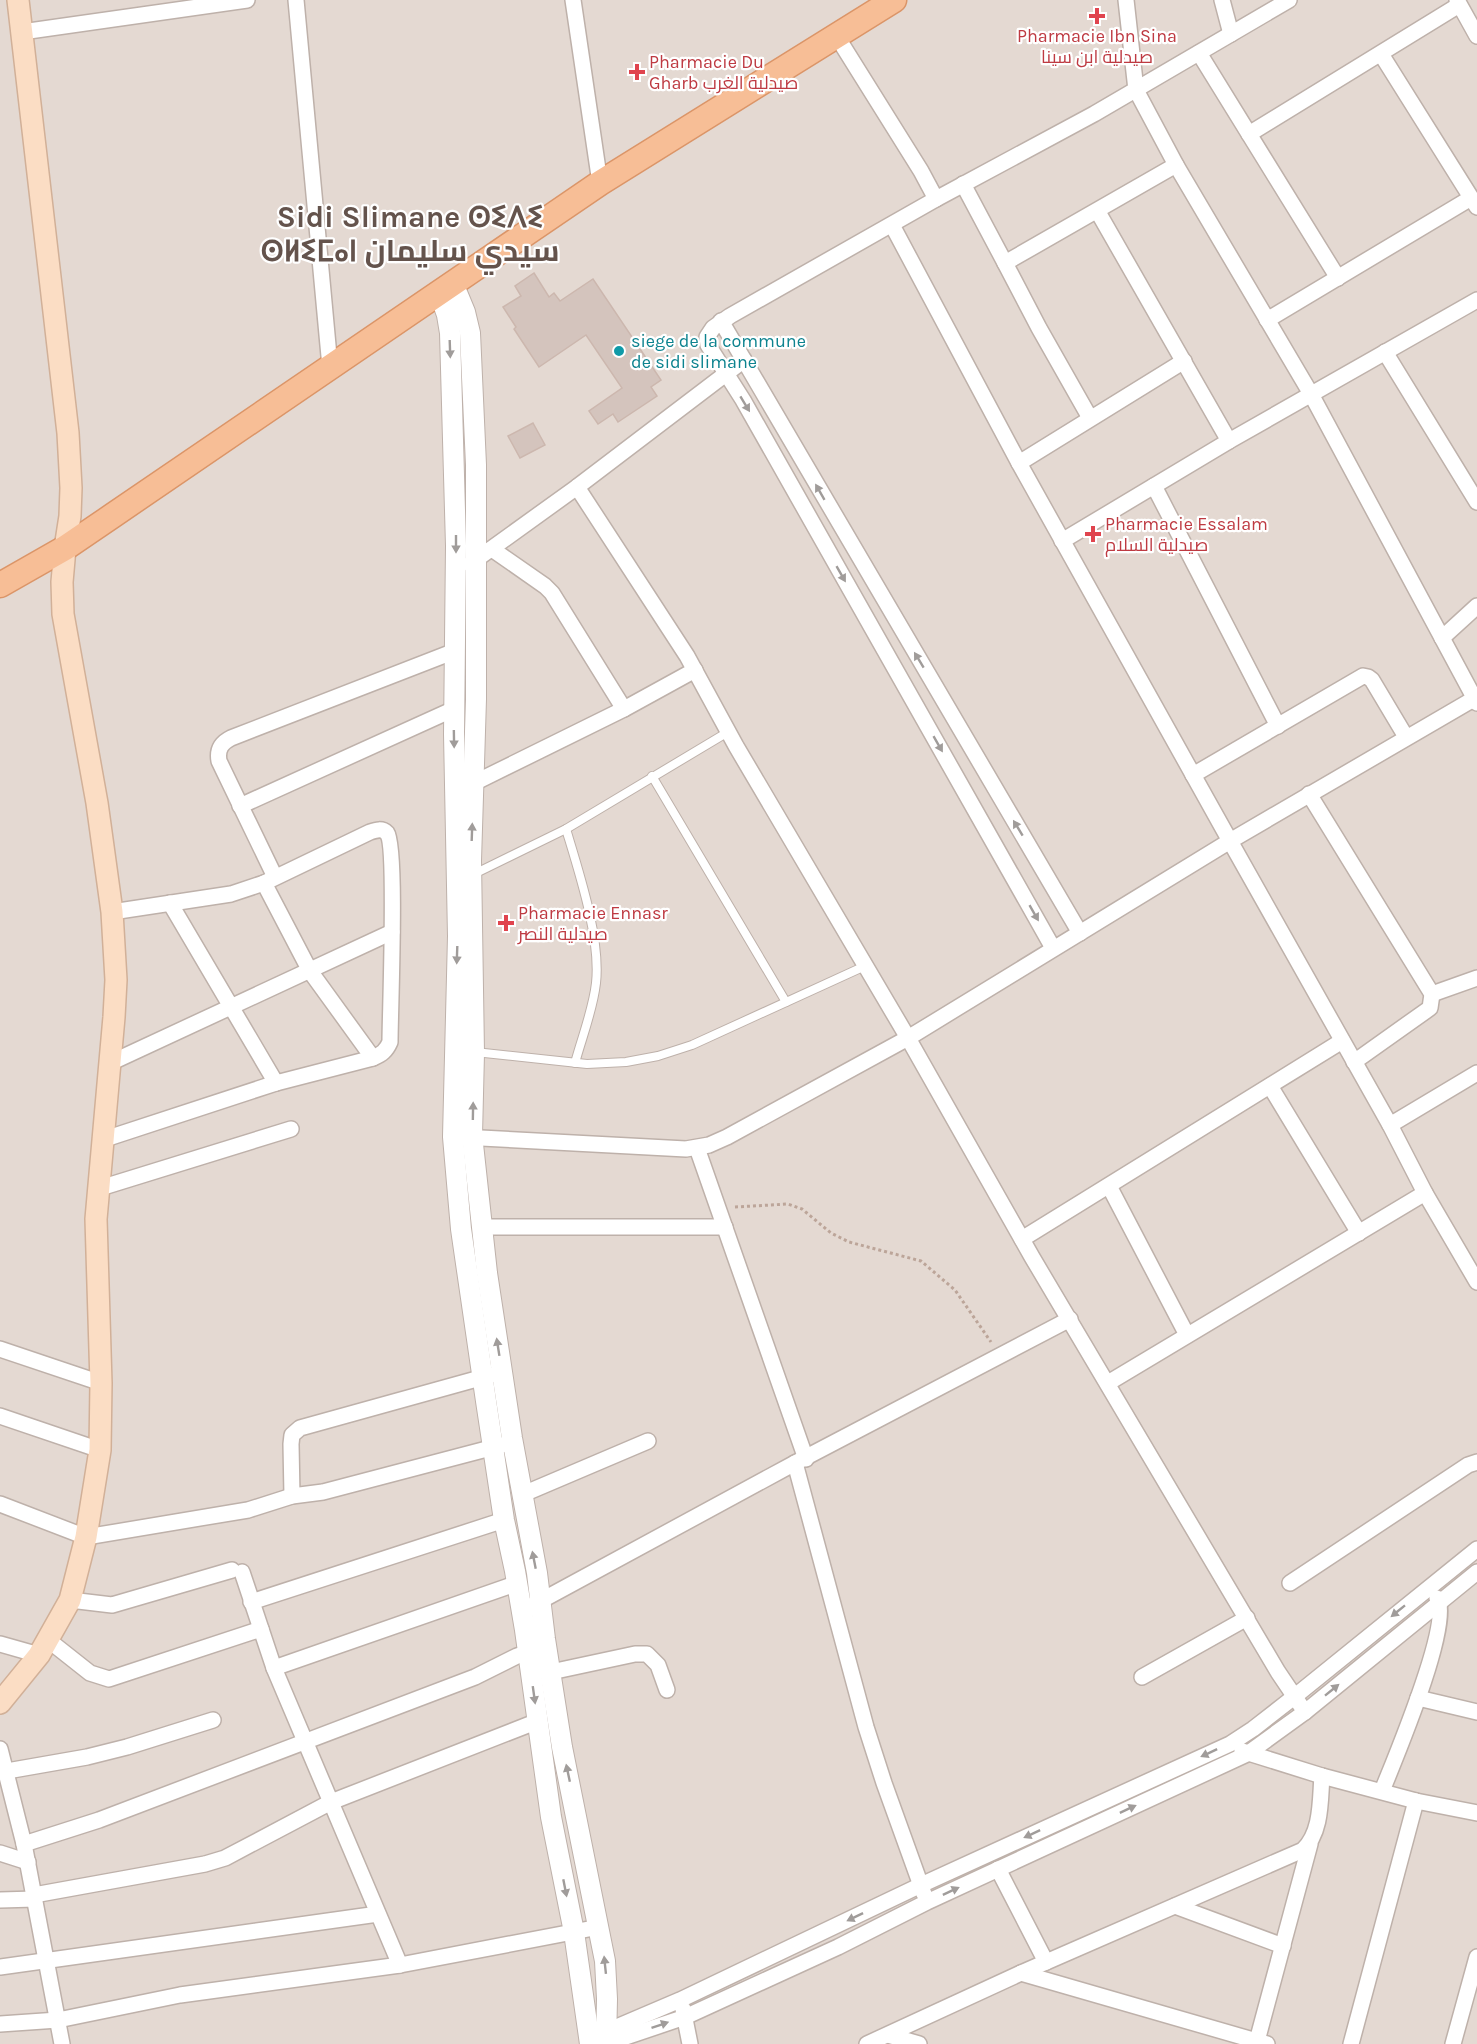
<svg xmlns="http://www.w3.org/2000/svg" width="1477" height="2044" viewBox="0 0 1477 2044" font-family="Karla,Cairo,'Noto Sans Tifinagh',sans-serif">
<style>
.residential{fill:#e4d9d2}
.building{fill:#d4c4bd;stroke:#ccb7ae;stroke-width:1.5}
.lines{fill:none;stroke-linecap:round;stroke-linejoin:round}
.service-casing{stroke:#beb1aa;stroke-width:10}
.minor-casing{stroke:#beb1aa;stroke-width:18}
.tertiary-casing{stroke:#beb1aa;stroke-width:22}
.secondary-casing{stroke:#d1b098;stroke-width:24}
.primary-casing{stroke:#db9568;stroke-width:27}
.path{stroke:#bca599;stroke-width:3;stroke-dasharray:3 3;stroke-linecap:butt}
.service{stroke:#fff;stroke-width:8}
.minor{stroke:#fff;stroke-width:15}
.tertiary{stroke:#fff;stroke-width:20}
.secondary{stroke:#fbddc4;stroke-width:21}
.primary{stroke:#f7be96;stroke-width:24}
.oneway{fill:#a09c9a}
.health-dot{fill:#e0444e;stroke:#fff;stroke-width:2}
.culture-dot{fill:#0f9aa8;stroke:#fff;stroke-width:2}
.labels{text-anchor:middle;stroke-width:4.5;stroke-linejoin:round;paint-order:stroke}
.health-label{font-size:18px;fill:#be3a42;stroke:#fff;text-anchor:start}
.culture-label{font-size:18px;fill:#0d838f;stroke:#fff;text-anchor:start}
.town-label{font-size:30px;font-weight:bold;fill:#64534c;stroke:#fff}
</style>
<rect width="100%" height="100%" fill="#f1e9e4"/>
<!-- residential -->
<rect class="residential" x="0" y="0" width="1477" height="2044"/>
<!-- building -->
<g class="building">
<path d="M 534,273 L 549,297 L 554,293 L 560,301 L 593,279 L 661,380 L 651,387 L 657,396 L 618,422 L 613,414 L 598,424 L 589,411 L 622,388 L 586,335 L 539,367 L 514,329 L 516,327 L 503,307 L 521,296 L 515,286 Z"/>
<path d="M 533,423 L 545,445 L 520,458 L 508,436 Z"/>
</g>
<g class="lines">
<defs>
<g id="service">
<path d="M 652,776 L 786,1002"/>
<path d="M 566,829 C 579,872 601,939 596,983 C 593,1010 582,1037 575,1063"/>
<path d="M 472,875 L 566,829 L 728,732"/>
<path d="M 475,1052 L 587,1064 L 626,1062 L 658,1056 L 692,1045 L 865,966"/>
</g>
<g id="minor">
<path d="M 296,0 L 330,367"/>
<path d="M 573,0 L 600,183"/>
<path d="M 1126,0 L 1136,90 L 1176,165 L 1311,394 L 1477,703"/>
<path d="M 1222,0 L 1231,34"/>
<path d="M 1457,0 L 1477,36"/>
<path d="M 22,32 L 247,0"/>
<path d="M 836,35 L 921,171 L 936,199"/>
<path d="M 1199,53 L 1338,278"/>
<path d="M 1381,54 L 1477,207"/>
<path d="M 1249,134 L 1459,5"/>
<path d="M 963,184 L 1005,263 L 1176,165"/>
<path d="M 1098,212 L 1229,441"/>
<path d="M 892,225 L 1019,463 L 1230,841 L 1477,697"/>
<path d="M 1005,263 L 1039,328 L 1090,418"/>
<path d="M 1267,320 L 1471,198"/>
<path d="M 721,321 L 1080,933"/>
<path d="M 1385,352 L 1477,502"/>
<path d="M 1019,463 L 1184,361"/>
<path d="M 1154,486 L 1278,726"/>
<path d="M 577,487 L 687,656 L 736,746 L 908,1038 L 1032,1257 L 1278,1672 L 1305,1712"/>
<path d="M 1062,541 L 1229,441 L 1477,300"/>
<path d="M 492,549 L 545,586 L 552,593 L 624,709"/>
<path d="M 470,564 L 577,487 L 744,360"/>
<path d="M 1442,638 L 1477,606"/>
<path d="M 1193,775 L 1363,676 L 1368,677 L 1372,680 L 1406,737"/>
<path d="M 474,783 L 624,709 L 695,670"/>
<path d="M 1309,794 L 1432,994 L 1430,1008 L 1354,1062"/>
<path d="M 240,806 L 454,709"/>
<path d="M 275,877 L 219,761 C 217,750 221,743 231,738 L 455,651"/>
<path d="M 264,883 L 310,971 L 373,1058"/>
<path d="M 170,903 L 276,1083"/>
<path d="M 1053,948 L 743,400 L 708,345 L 707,337 L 713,328 L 730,316 L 936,199 L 1094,114 L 1289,0"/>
<path d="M 1432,994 L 1477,978"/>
<path d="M 110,1063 L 392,932"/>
<path d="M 1270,1086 L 1359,1233"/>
<path d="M 1390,1125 L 1477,1073"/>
<path d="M 462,1137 L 686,1149 L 709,1145 L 727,1137 L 908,1038 L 1230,841 L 1390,1125 L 1425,1193 L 1477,1282"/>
<path d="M 102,1140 L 276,1083 L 373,1058 C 382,1054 386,1051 390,1042 C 390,1014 397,846 387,833 C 382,828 376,830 370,832 L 264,883 L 231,894 L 112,912"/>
<path d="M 697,1148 L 806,1459"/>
<path d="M 1109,1186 L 1187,1335"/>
<path d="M 97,1189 L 291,1129"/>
<path d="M 481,1227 L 725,1227"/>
<path d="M 1022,1239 L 1342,1041"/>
<path d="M 0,1349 L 101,1383"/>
<path d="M 1108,1383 L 1425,1193"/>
<path d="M 0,1416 L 100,1450"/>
<path d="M 795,1463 L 866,1727 L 884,1783 L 924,1894"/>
<path d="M 521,1495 L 648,1441"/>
<path d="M 292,1496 L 291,1444 L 292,1435 L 300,1428 L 491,1375"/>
<path d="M 0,1504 L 86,1537 L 248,1510 L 292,1496 L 323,1492 L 502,1445"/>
<path d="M 242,1572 L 274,1668 L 400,1965"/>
<path d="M 1290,1583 L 1468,1465 L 1477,1462"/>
<path d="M 70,1600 L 112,1605 L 232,1570"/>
<path d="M 251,1602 L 504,1520"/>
<path d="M 533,1605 L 795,1463 L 1070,1319"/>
<path d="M 47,1639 L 90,1673 L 109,1679 L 261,1629"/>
<path d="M 0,1644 L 39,1655"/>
<path d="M 274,1668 L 518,1583"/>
<path d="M 551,1672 L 635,1654 L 647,1654 L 658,1665 L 667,1690"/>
<path d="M 1142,1677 L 1247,1618"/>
<path d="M 1418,1698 L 1477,1712"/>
<path d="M 0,1749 L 24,1844 L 62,2044"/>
<path d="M 1242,1751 L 1322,1776 L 1416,1801 L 1477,1813"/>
<path d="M 7,1771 L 87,1757 L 127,1747 L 213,1720"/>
<path d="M 1382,1791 C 1394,1761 1453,1622 1437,1598"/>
<path d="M 24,1844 L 99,1820 L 475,1677 L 517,1656 L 537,1649"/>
<path d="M 0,1853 L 28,1862"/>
<path d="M 998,1869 L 1046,1962"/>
<path d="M 34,1895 L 205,1864 L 225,1858 L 331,1802 L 538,1721"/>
<path d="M 0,1900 L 35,1899"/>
<path d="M 1175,1906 L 1283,1946"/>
<path d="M 0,1967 L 378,1914"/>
<path d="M 1021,1973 L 1267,2044"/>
<path d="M 683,2009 L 690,2044"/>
<path d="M 0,2024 L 58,2020 L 180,1995 L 400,1965 L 599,1927"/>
<path d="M 598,2035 L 680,2000 L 921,1885 L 1230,1744 L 1253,1729 L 1294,1697 L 1477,1549"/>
<path d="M 888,2035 L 919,2044"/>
<path d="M 1257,2041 L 1310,1844"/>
<path d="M 605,2044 L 685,2017 L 838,1947 L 927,1902 L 1247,1754 L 1305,1712 L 1477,1572"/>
<path d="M 867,2044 L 1021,1973 L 1303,1850 C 1322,1832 1320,1800 1322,1776"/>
<path d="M 1351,2044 L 1416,1801"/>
<path d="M 1453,2044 L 1477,1957"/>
</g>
<g id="tertiary">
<path d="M 453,283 L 465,312 L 470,333 L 476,465 L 476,699 L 471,861 L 474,1053 L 472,1135 L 487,1273 L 512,1438 L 537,1573 L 545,1639 L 562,1747 L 605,1961 L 607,1999 L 606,2044"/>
<path d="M 439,292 L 447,315 L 450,333 L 456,546 L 454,734 L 458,936 L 453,1137 L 461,1229 L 486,1401 L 504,1520 L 515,1571 L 525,1630 L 551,1817 L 574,1932 L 590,2044"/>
</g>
<path id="secondary" d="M 0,1703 L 39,1655 L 70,1600 L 86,1537 L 100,1450 L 101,1383 L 96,1219 L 114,1017 L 116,980 L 112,912 L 97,803 L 63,614 L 62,582 L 65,548 L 70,516 L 71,488 L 68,433 L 18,0"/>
<path id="primary" d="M 0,585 L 65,548 L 112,516 L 600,183 L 894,0"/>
</defs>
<!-- service casing -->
<use href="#service" class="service-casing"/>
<!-- minor casing -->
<use href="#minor" class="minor-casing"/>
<!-- tertiary casing -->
<use href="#tertiary" class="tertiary-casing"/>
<!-- secondary casing -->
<use href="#secondary" class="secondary-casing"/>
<!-- primary casing -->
<use href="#primary" class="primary-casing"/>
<!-- path -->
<path class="path" d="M 735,1207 L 788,1204 L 802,1209 L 831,1233 L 849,1242 L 921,1261 L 955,1290 L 991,1342"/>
<!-- service -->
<use href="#service" class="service"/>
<!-- minor -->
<use href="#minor" class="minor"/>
<!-- tertiary -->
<use href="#tertiary" class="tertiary"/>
<!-- secondary -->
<use href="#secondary" class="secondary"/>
<!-- primary -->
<use href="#primary" class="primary"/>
</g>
<!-- one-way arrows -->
<defs><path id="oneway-solid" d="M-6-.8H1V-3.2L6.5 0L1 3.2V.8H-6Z" transform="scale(1.5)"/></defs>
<g class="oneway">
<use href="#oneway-solid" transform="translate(450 349) rotate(88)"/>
<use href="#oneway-solid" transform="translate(745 404) rotate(59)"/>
<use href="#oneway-solid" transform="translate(820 492) rotate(-120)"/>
<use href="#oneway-solid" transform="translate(456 544) rotate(90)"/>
<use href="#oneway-solid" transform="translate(841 574) rotate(60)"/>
<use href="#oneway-solid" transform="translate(919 660) rotate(-121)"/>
<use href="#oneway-solid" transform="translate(454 739) rotate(89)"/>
<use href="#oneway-solid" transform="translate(938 744) rotate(60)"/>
<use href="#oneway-solid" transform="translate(1018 828) rotate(-121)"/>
<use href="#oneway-solid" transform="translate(472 832) rotate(-88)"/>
<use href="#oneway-solid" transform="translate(1034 913) rotate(60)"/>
<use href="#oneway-solid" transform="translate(457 955) rotate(92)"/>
<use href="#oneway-solid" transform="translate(473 1111) rotate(-89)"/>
<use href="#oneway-solid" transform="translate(498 1347) rotate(-99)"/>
<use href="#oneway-solid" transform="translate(534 1560) rotate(-101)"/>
<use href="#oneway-solid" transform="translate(1398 1611) rotate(141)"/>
<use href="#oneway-solid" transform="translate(1332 1690) rotate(-39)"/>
<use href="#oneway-solid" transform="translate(534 1695) rotate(82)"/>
<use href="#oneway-solid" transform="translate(1209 1753) rotate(155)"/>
<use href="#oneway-solid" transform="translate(568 1773) rotate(-102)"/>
<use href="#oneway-solid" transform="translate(1128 1809) rotate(-25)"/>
<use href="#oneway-solid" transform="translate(1032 1834) rotate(155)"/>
<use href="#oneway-solid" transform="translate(565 1888) rotate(79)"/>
<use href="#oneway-solid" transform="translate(951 1891) rotate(-25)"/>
<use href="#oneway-solid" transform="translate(855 1917) rotate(154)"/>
<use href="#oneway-solid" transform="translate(605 1965) rotate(-96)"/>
<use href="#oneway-solid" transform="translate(660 2025) rotate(-19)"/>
</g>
<!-- markers -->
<g class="health-dot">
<path d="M1094 7h6v6h6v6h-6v6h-6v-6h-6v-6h6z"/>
<path d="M634 63h6v6h6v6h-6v6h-6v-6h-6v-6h6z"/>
<path d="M1090 525h6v6h6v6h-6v6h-6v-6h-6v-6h6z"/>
<path d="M503 914h6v6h6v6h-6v6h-6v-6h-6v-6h6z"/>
</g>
<circle class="culture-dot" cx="619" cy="351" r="6"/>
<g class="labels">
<!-- health labels -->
<g class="health-label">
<text x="1097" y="42" text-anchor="middle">Pharmacie Ibn Sina<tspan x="1097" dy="21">صيدلية ابن سينا</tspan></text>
<text x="649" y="68">Pharmacie Du<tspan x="649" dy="21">Gharb صيدلية الغرب</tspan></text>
<text x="1105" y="530">Pharmacie Essalam<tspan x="1105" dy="21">صيدلية السلام</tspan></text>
<text x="518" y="919">Pharmacie Ennasr<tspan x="518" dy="21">صيدلية النصر</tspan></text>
</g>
<!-- culture labels -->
<g class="culture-label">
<text x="631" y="347">siege de la commune<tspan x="631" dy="21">de sidi slimane</tspan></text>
</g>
<!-- town labels -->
<g class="town-label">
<text x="410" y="227">Sidi Slimane ⵙⵉⴷⵉ<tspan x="410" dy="34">ⵙⵍⵉⵎⴰⵏ سيدي سليمان</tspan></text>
</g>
</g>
</svg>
